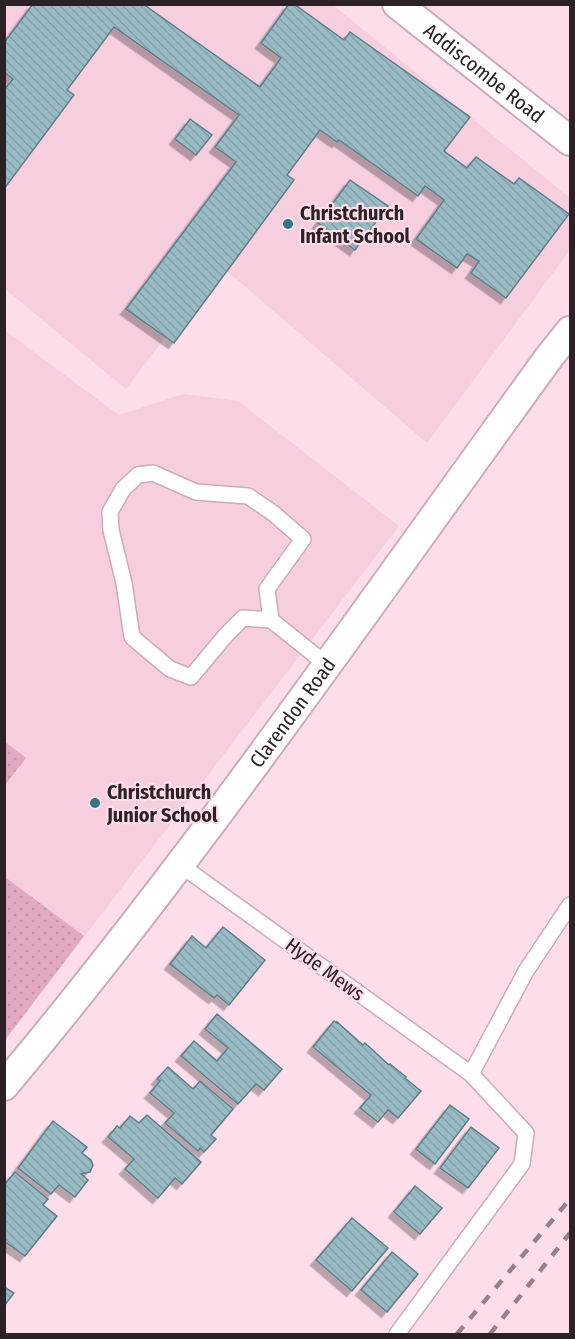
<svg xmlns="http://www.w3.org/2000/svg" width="575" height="1339" viewBox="0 0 575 1339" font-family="'Fira Sans Condensed',sans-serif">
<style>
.built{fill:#f6cedd}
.park{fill:url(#park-dots)}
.building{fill:url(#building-back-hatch);stroke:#5e7f87;stroke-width:1.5;filter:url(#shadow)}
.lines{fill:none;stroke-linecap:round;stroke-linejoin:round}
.lane-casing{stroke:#cbacb8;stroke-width:18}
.street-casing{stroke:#cbacb8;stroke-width:32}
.lane{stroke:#fff;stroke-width:15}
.street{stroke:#fff;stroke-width:28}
.rail{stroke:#978189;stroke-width:4.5;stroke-dasharray:10 10;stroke-linecap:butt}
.poi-dot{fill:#327686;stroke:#fddde9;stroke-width:2}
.labels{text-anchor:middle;stroke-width:4.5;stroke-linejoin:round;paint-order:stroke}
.street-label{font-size:20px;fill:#2c2125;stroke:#fddde9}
.poi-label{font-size:20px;font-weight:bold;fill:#2c2125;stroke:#fddde9;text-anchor:start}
</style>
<defs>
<pattern id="park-dots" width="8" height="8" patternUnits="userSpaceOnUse" patternTransform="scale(1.5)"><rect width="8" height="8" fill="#e2aac0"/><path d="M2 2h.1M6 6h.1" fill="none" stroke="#c292a5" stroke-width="1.8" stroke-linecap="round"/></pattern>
<pattern id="building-back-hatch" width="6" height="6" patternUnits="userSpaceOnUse" patternTransform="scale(1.5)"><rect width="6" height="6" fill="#99bbc4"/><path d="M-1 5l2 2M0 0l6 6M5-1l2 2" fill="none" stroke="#84a0a8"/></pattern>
<filter id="shadow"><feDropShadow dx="-5.5" dy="5.5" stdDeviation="0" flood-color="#0004"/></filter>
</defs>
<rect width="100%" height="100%" fill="#fddde9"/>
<!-- built -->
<g class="built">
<path d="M 4,5 L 333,5 L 570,198 L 570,250 L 427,443 L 220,265 L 126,389 L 5,289 Z"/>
<path d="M 4,330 L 119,415 L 183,394 L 238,401 L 399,526 L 5,1040 Z"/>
</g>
<!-- park -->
<g class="park">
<path d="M 5,742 L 26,758 L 5,785 L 4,785 Z"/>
<path d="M 5,877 L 84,936 L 5,1040 L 4,1040 Z"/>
</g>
<!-- building -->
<g class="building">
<path d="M 33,4 L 143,4 L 260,87 L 281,58 L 261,43 L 289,4 L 294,4 L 344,40 L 350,32 L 470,117 L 444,151 L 467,168 L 476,157 L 514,184 L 519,178 L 569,214 L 506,298 L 471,273 L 479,261 L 467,254 L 457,268 L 416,239 L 444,200 L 425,186 L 418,196 L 339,140 L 337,142 L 320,130 L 287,175 L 294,180 L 174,343 L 126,309 L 236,162 L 215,147 L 239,115 L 114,27 L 67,90 L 74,95 L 4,189 L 4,90 L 13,79 L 4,72 L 4,43 Z"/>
<path d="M 190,119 L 212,135 L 196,155 L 175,139 Z"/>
<path d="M 350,180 L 388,206 L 355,250 L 318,223 Z"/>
<path d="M 223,927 L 265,960 L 229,1005 L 217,995 L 214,998 L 170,964 L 192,936 L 206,948 Z"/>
<path d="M 217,1014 L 282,1069 L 264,1090 L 256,1084 L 238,1104 L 181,1056 L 194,1041 L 217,1061 L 228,1048 L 205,1029 Z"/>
<path d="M 334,1021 L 337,1023 L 337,1022 L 363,1045 L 365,1043 L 389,1065 L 390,1064 L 406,1077 L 405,1078 L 421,1091 L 398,1118 L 388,1110 L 378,1122 L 360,1108 L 371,1095 L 313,1047 Z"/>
<path d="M 168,1067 L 193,1089 L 200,1081 L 233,1109 L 211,1135 L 216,1139 L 204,1152 L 200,1148 L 198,1151 L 165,1123 L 174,1113 L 150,1093 L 160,1081 L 157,1079 Z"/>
<path d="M 450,1105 L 469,1119 L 435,1164 L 416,1149 Z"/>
<path d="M 147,1115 L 201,1162 L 182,1184 L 175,1178 L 158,1198 L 125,1169 L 134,1159 L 108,1137 L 117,1126 L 120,1128 L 130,1116 L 139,1123 Z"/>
<path d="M 53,1121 L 87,1147 L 82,1153 L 91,1160 L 93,1165 L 90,1172 L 81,1174 L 88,1180 L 75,1197 L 59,1185 L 51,1194 L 18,1168 Z"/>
<path d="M 471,1127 L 499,1148 L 468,1188 L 440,1168 Z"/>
<path d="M 15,1172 L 48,1199 L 43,1205 L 57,1216 L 25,1256 L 4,1241 L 4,1185 Z"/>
<path d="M 415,1186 L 442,1208 L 420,1234 L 394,1212 Z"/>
<path d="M 352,1218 L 388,1248 L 352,1291 L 316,1260 Z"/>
<path d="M 392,1252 L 418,1274 L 387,1312 L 361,1290 Z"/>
<path d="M 4,1287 L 14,1293 L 4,1306 Z"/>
</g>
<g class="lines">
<defs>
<g id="lane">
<path d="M 271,620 L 267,589 L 303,539 L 273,513 L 248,496 L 196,492 L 153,473 L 138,475 L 123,489 L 110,512 L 111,530 L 124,583 L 132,637 L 170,669 L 191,677 L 226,635 L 243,618 L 271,620 L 326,664"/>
<path d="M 179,864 L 471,1074"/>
<path d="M 397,1334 L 522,1164 L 526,1133 L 471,1074 L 526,971 L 570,905"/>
</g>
<g id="street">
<path id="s1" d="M 397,4 L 570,141"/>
<path id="s2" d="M 4,1086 C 199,853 371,602 550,356 L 570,331"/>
</g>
</defs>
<!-- lane casing -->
<use href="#lane" class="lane-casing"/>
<!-- street casing -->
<use href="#street" class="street-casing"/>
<!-- lane -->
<use href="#lane" class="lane"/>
<!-- street -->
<use href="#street" class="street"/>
<!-- rail -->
<g class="rail">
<path d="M 457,1334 L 570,1199"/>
<path d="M 490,1334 L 570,1233"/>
</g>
</g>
<!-- markers -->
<g class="poi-dot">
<circle cx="288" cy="224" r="6"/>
<circle cx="95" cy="803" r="6"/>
</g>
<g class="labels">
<!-- street labels -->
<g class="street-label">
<text dy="7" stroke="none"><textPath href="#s1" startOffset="111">Addiscombe Road</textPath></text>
<text dy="7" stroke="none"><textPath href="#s2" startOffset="472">Clarendon Road</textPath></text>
<text transform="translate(325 969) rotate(36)" y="7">Hyde Mews</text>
</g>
<!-- poi labels -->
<g class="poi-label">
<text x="300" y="220">Christchurch<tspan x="300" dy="23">Infant School</tspan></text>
<text x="107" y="799">Christchurch<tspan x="107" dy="23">Junior School</tspan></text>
</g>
</g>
<!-- border -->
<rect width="575" height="1339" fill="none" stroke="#2c2125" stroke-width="12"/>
</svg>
